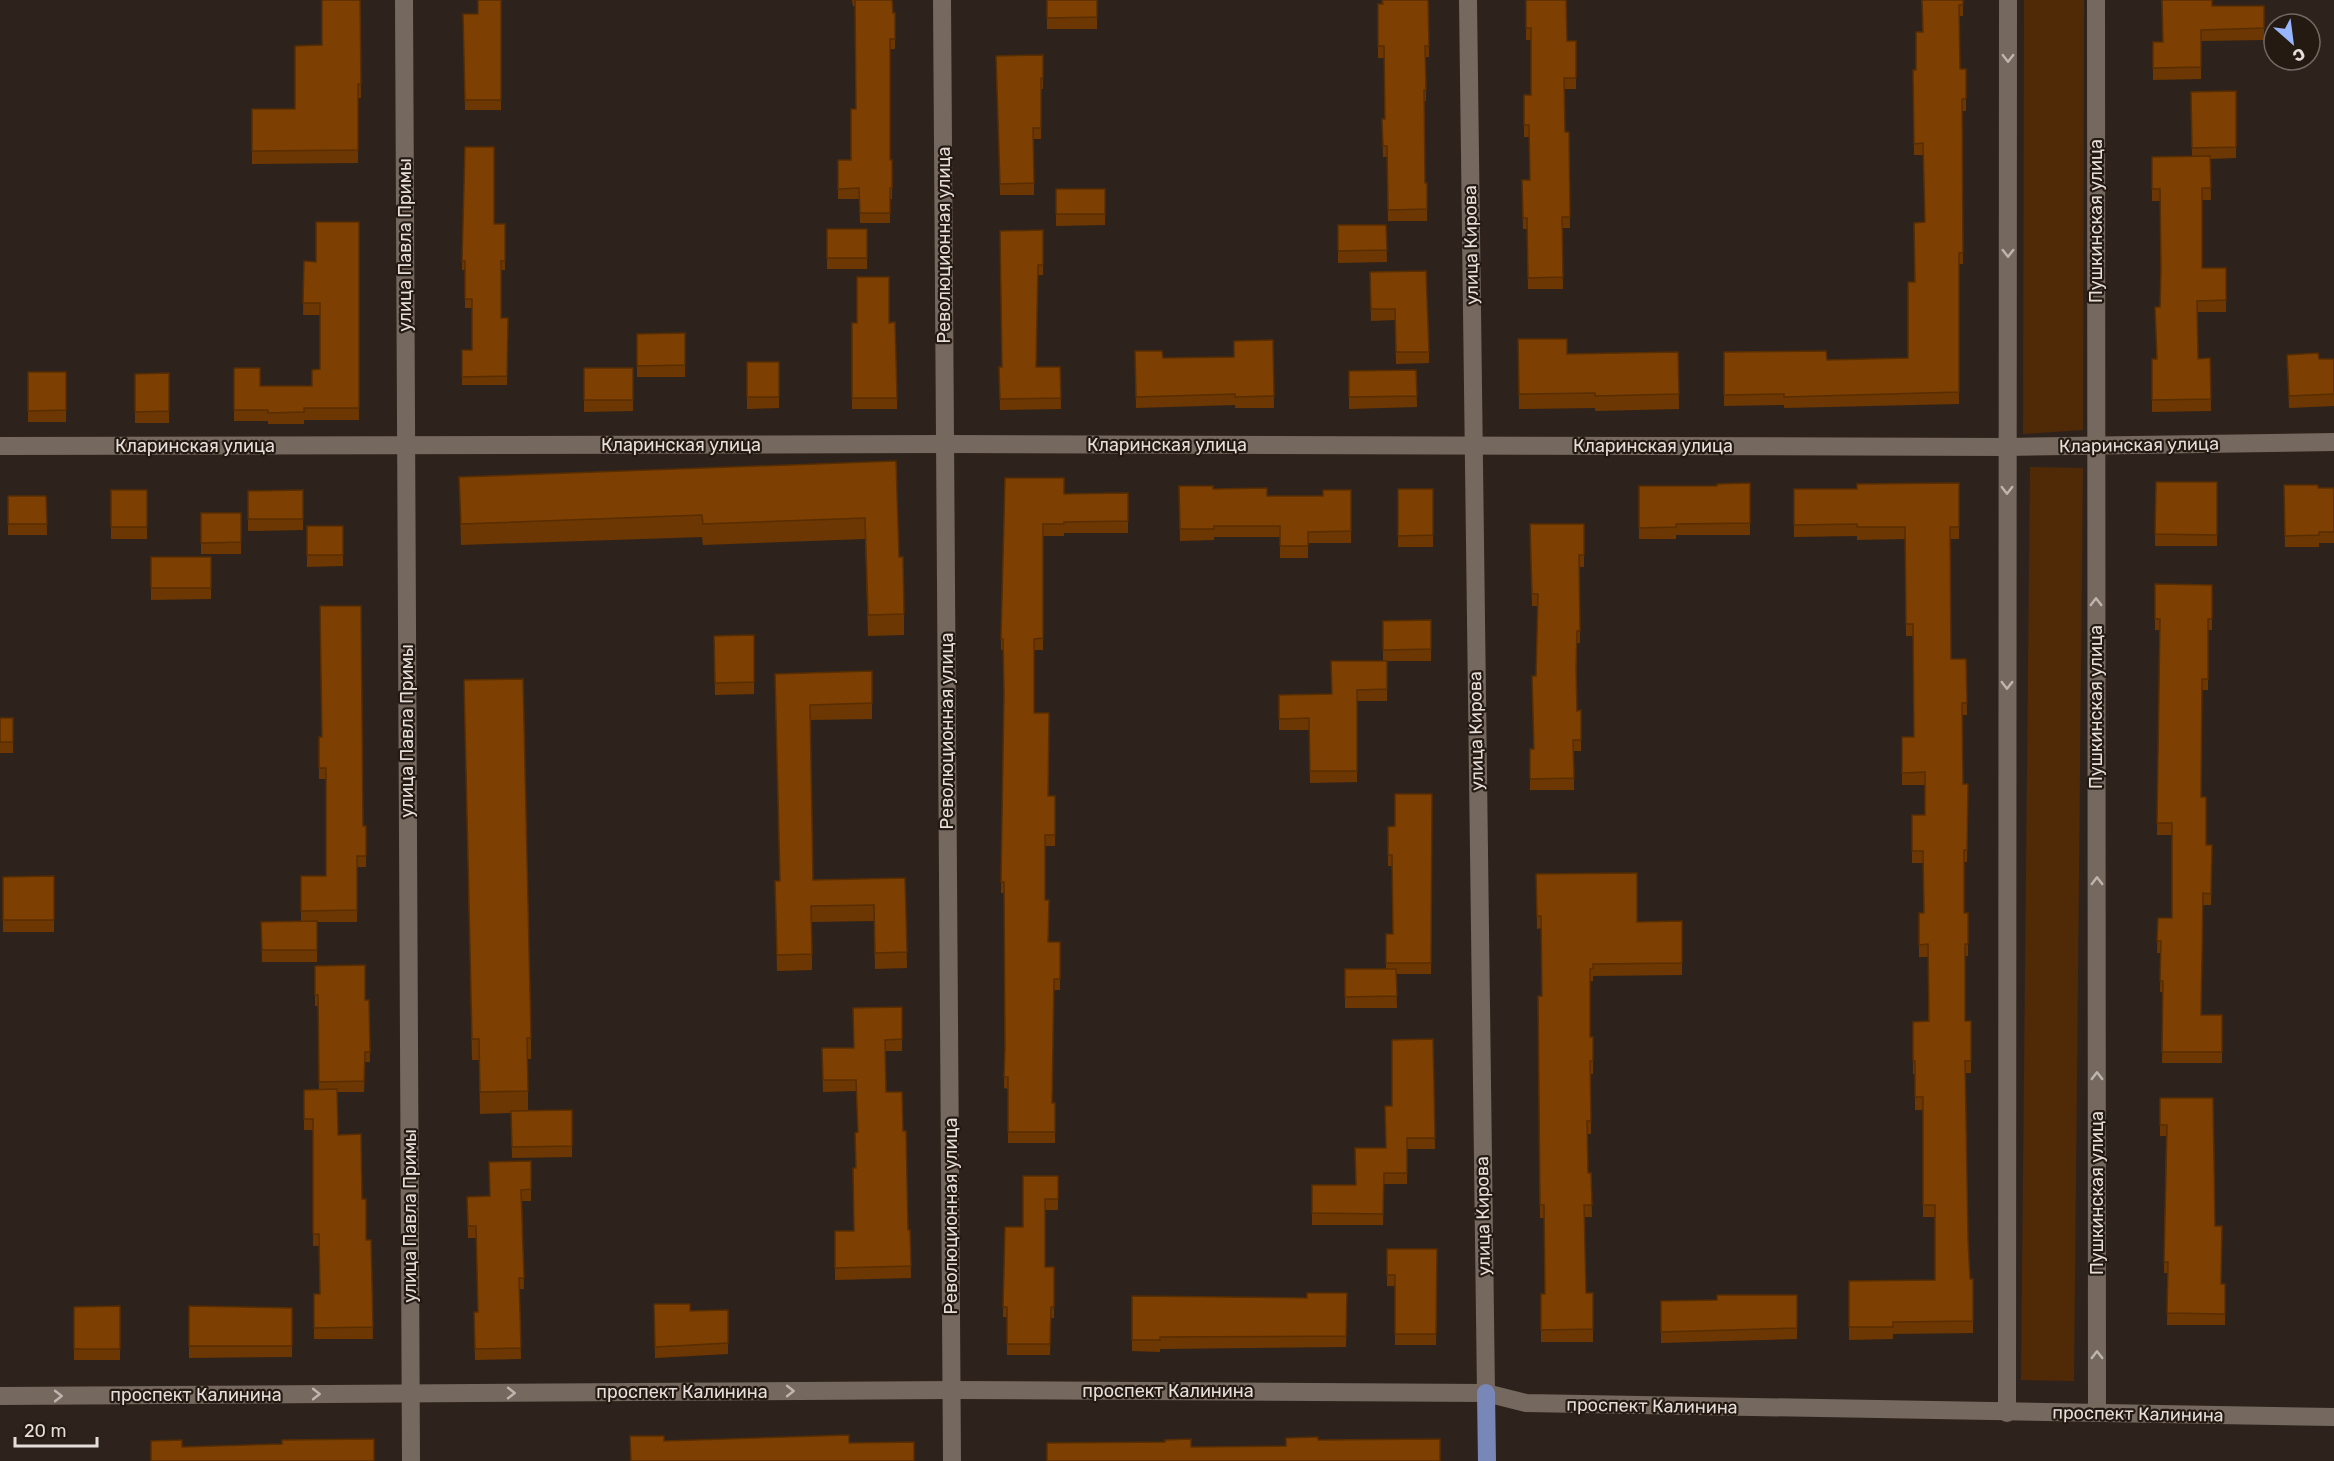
<svg xmlns="http://www.w3.org/2000/svg" width="2334" height="1461" viewBox="0 0 2334 1461" font-family="Rubik,sans-serif">
<style>
.green{fill:#502907}
.lines{fill:none;stroke-linecap:round;stroke-linejoin:round}
.minor{stroke:#75685f;stroke-width:18}
.major{stroke:#7887b8;stroke-width:18}
.wall{fill:#6c3702}
.building{fill:#7d4002;stroke:#582d01;stroke-width:1.5}
.oneway{stroke:#beb5ae}
.labels{text-anchor:middle;stroke-width:4.5;stroke-linejoin:round;paint-order:stroke}
.street-label{font-size:18px;fill:#e6ded9;stroke:#241a12}
</style>
<rect width="100%" height="100%" fill="#2e231c"/>
<!-- green -->
<g class="green">
<path d="M 2024,0 L 2084,0 L 2083,430 L 2023,434 Z"/>
<path d="M 2030,467 L 2083,468 L 2074,1381 L 2021,1380 Z"/>
</g>
<g class="lines">
<!-- minor -->
<g class="minor">
<path d="M 404,0 L 411,1461"/>
<path d="M 942,0 L 952,1461"/>
<path d="M 1468,0 L 1486,1393"/>
<path d="M 2096,0 L 2097,1413"/>
<path d="M 0,446 L 945,444 L 2007,447 L 2334,442"/>
<path d="M 0,1396 L 952,1390 L 1486,1393 L 1526,1403 L 2334,1417"/>
<path d="M 2007,1413 L 2008,0"/>
</g>
<!-- major -->
<path class="major" d="M 1486,1393 L 1487,1461"/>
</g>
<!-- wall -->
<g class="wall">
<path d="M 360,0 L 361,98 L 358,98 L 358,163 L 252,164 L 252,109 L 295,109 L 322,45 Z"/>
<path d="M 501,0 L 501,110 L 465,110 L 463,14 L 478,14 Z"/>
<path d="M 852,0 L 892,0 L 893,13 L 895,13 L 895,49 L 890,49 L 890,160 L 892,188 L 892,199 L 890,199 L 890,223 L 860,223 L 859,199 L 838,199 L 838,160 L 851,160 L 856,109 L 855,6 L 853,6 Z"/>
<rect x="1047" y="0" width="50" height="29"/>
<path d="M 1428,0 L 1429,57 L 1426,57 L 1426,101 L 1424,101 L 1425,183 L 1427,183 L 1427,221 L 1388,221 L 1387,157 L 1383,157 L 1382,119 L 1385,119 L 1384,58 L 1378,58 L 1378,4 Z"/>
<path d="M 1526,0 L 1567,41 L 1576,41 L 1576,89 L 1564,89 L 1565,132 L 1569,132 L 1570,228 L 1562,228 L 1563,289 L 1528,289 L 1527,229 L 1523,229 L 1522,180 L 1530,180 L 1529,137 L 1524,137 L 1524,95 L 1531,95 L 1531,40 L 1526,40 Z"/>
<path d="M 1963,0 L 1963,16 L 1959,16 L 1960,69 L 1966,69 L 1966,111 L 1962,111 L 1963,264 L 1959,264 L 1959,404 L 1784,408 L 1784,405 L 1724,406 L 1724,352 L 1827,360 L 1908,358 L 1914,282 L 1925,222 L 1923,155 L 1914,155 L 1913,70 L 1916,70 L 1923,32 Z"/>
<path d="M 2212,6 L 2264,6 L 2264,40 L 2201,41 L 2201,79 L 2153,80 L 2153,42 L 2163,42 Z"/>
<path d="M 1043,55 L 1043,89 L 1041,89 L 1041,139 L 1034,139 L 1034,195 L 1000,195 L 996,56 Z"/>
<path d="M 2236,91 L 2236,158 L 2210,159 L 2211,200 L 2202,200 L 2202,268 L 2226,268 L 2226,312 L 2198,312 L 2198,359 L 2210,358 L 2211,411 L 2152,412 L 2152,359 L 2156,359 L 2160,307 L 2161,272 L 2160,201 L 2152,201 L 2152,157 L 2192,156 L 2191,92 Z"/>
<path d="M 465,147 L 494,224 L 505,224 L 505,270 L 501,270 L 501,318 L 508,318 L 507,385 L 462,385 L 462,350 L 472,350 L 472,308 L 465,308 L 465,270 L 462,270 Z"/>
<path d="M 1056,189 L 1105,189 L 1105,225 L 1056,226 Z"/>
<path d="M 359,222 L 359,420 L 304,420 L 304,424 L 268,424 L 268,421 L 234,421 L 234,368 L 260,386 L 312,386 L 320,369 L 320,315 L 303,315 L 304,261 L 316,262 Z"/>
<path d="M 1338,225 L 1386,225 L 1387,262 L 1338,263 Z"/>
<rect x="827" y="229" width="40" height="40"/>
<path d="M 1043,230 L 1043,275 L 1038,275 L 1036,367 L 1060,367 L 1061,409 L 1000,410 L 999,367 L 1002,367 Z"/>
<path d="M 1370,272 L 1429,352 L 1429,363 L 1396,364 L 1395,320 L 1371,321 Z"/>
<path d="M 852,323 L 889,323 L 897,398 L 897,409 L 852,409 Z"/>
<path d="M 685,333 L 685,377 L 637,377 L 637,334 Z"/>
<path d="M 1518,339 L 1567,354 L 1678,352 L 1679,409 L 1595,411 L 1595,408 L 1519,409 Z"/>
<path d="M 1273,340 L 1274,408 L 1235,408 L 1235,405 L 1136,408 L 1135,351 L 1163,358 L 1234,357 Z"/>
<path d="M 2287,355 L 2319,359 L 2334,359 L 2334,406 L 2289,408 Z"/>
<path d="M 747,362 L 779,362 L 779,408 L 747,409 Z"/>
<path d="M 584,368 L 633,368 L 633,411 L 584,412 Z"/>
<path d="M 1416,370 L 1417,407 L 1349,409 L 1349,371 Z"/>
<rect x="28" y="372" width="38" height="50"/>
<path d="M 169,373 L 169,423 L 135,423 L 135,374 Z"/>
<path d="M 896,461 L 899,557 L 904,614 L 904,635 L 868,636 L 865,539 L 703,545 L 702,537 L 461,545 L 459,477 Z"/>
<path d="M 1005,478 L 1064,494 L 1128,493 L 1128,533 L 1064,533 L 1064,536 L 1043,536 L 1043,650 L 1034,650 L 1034,713 L 1048,796 L 1055,796 L 1055,846 L 1045,846 L 1045,900 L 1048,942 L 1060,942 L 1060,990 L 1054,990 L 1052,1103 L 1055,1103 L 1055,1143 L 1008,1143 L 1008,1089 L 1004,1088 L 1005,1049 L 1004,893 L 1001,893 L 1004,699 L 1003,650 L 1001,650 L 1001,639 Z"/>
<path d="M 2156,482 L 2217,482 L 2217,546 L 2155,546 Z"/>
<path d="M 1750,483 L 1750,535 L 1676,535 L 1676,539 L 1639,539 L 1639,486 L 1717,486 Z"/>
<path d="M 1959,483 L 1959,539 L 1950,539 L 1951,659 L 1966,659 L 1967,715 L 1962,715 L 1963,784 L 1968,784 L 1967,862 L 1964,862 L 1964,913 L 1968,944 L 1968,956 L 1965,956 L 1965,1021 L 1971,1021 L 1971,1073 L 1965,1073 L 1968,1240 L 1970,1279 L 1973,1279 L 1973,1333 L 1893,1334 L 1893,1339 L 1849,1340 L 1849,1281 L 1935,1280 L 1935,1217 L 1923,1217 L 1923,1110 L 1915,1110 L 1915,1074 L 1913,1074 L 1913,1022 L 1928,1021 L 1928,957 L 1919,957 L 1919,913 L 1924,913 L 1923,863 L 1912,863 L 1912,815 L 1925,815 L 1925,785 L 1902,785 L 1902,737 L 1914,737 L 1913,636 L 1906,636 L 1905,539 L 1857,540 L 1857,536 L 1794,537 L 1794,489 L 1857,489 Z"/>
<path d="M 2284,485 L 2318,488 L 2334,488 L 2334,543 L 2319,543 L 2319,547 L 2285,547 Z"/>
<path d="M 1179,486 L 1213,489 L 1267,496 L 1323,496 L 1351,490 L 1351,543 L 1308,543 L 1308,558 L 1280,558 L 1280,537 L 1214,537 L 1214,540 L 1180,541 Z"/>
<rect x="1398" y="489" width="35" height="58"/>
<rect x="111" y="490" width="36" height="49"/>
<path d="M 303,490 L 303,530 L 248,531 L 248,491 Z"/>
<path d="M 8,496 L 46,496 L 47,535 L 8,535 Z"/>
<rect x="201" y="513" width="40" height="41"/>
<path d="M 1584,524 L 1584,567 L 1579,567 L 1580,643 L 1577,643 L 1576,677 L 1577,711 L 1581,710 L 1581,751 L 1574,751 L 1574,790 L 1530,790 L 1530,749 L 1533,749 L 1536,676 L 1538,606 L 1532,606 L 1530,535 Z"/>
<path d="M 307,526 L 343,526 L 343,566 L 307,567 Z"/>
<path d="M 151,557 L 211,557 L 211,599 L 151,600 Z"/>
<path d="M 2155,584 L 2212,585 L 2212,630 L 2208,630 L 2208,690 L 2202,690 L 2201,797 L 2206,845 L 2212,856 L 2211,905 L 2203,905 L 2201,1015 L 2222,1015 L 2222,1063 L 2162,1063 L 2163,992 L 2160,992 L 2161,953 L 2157,953 L 2158,918 L 2172,918 L 2172,835 L 2157,835 L 2160,630 L 2155,630 Z"/>
<path d="M 1431,620 L 1431,661 L 1387,661 L 1387,701 L 1357,701 L 1357,782 L 1310,783 L 1309,730 L 1279,730 L 1279,695 L 1332,694 L 1383,661 L 1383,621 Z"/>
<path d="M 754,635 L 754,694 L 715,695 L 714,636 Z"/>
<path d="M 872,671 L 872,719 L 810,720 L 813,880 L 905,878 L 907,968 L 875,969 L 874,921 L 812,922 L 812,970 L 777,971 L 775,881 L 780,881 L 775,690 Z"/>
<path d="M 464,680 L 531,1038 L 531,1059 L 528,1059 L 528,1111 L 572,1110 L 572,1157 L 512,1158 L 511,1113 L 480,1114 L 479,1060 L 472,1060 Z"/>
<rect x="0" y="718" width="13" height="35"/>
<path d="M 319,737 L 363,826 L 366,826 L 366,867 L 357,867 L 357,922 L 317,922 L 317,962 L 262,962 L 261,922 L 301,922 L 301,876 L 326,876 L 326,779 L 319,779 Z"/>
<path d="M 1432,794 L 1431,974 L 1396,974 L 1397,1008 L 1345,1008 L 1345,969 L 1386,969 L 1386,934 L 1393,934 L 1392,866 L 1388,866 L 1388,827 L 1395,826 Z"/>
<path d="M 1536,874 L 1637,922 L 1682,921 L 1682,975 L 1593,976 L 1593,981 L 1590,981 L 1590,1037 L 1593,1037 L 1593,1074 L 1591,1074 L 1591,1134 L 1587,1134 L 1588,1173 L 1591,1173 L 1592,1217 L 1584,1217 L 1586,1293 L 1593,1293 L 1593,1342 L 1541,1342 L 1541,1294 L 1545,1294 L 1544,1218 L 1540,1218 L 1538,1009 L 1542,996 L 1541,928 L 1537,929 Z"/>
<path d="M 54,876 L 54,932 L 3,932 L 3,877 Z"/>
<path d="M 315,966 L 365,1000 L 369,1000 L 370,1062 L 365,1062 L 364,1092 L 337,1092 L 338,1135 L 362,1199 L 366,1240 L 371,1240 L 373,1339 L 314,1339 L 314,1294 L 320,1294 L 319,1246 L 313,1246 L 313,1130 L 304,1130 L 304,1090 L 319,1090 L 318,1006 L 315,1006 Z"/>
<path d="M 902,1007 L 902,1051 L 885,1051 L 886,1092 L 903,1131 L 908,1230 L 910,1230 L 911,1278 L 835,1280 L 835,1231 L 854,1231 L 855,1168 L 858,1132 L 856,1091 L 823,1092 L 822,1048 L 854,1048 Z"/>
<path d="M 1433,1039 L 1435,1149 L 1407,1149 L 1407,1184 L 1384,1184 L 1383,1225 L 1312,1225 L 1312,1185 L 1356,1185 L 1386,1148 L 1392,1106 Z"/>
<path d="M 2160,1098 L 2215,1226 L 2221,1284 L 2225,1284 L 2225,1325 L 2167,1325 L 2168,1273 L 2164,1273 L 2166,1136 L 2160,1136 Z"/>
<path d="M 531,1161 L 531,1201 L 522,1201 L 524,1289 L 519,1289 L 521,1359 L 475,1360 L 474,1312 L 478,1312 L 476,1238 L 468,1238 L 467,1197 L 490,1196 Z"/>
<path d="M 1058,1176 L 1058,1210 L 1045,1210 L 1045,1267 L 1054,1267 L 1054,1318 L 1051,1318 L 1050,1355 L 1007,1355 L 1007,1317 L 1003,1317 L 1005,1227 L 1023,1227 Z"/>
<path d="M 1387,1249 L 1437,1249 L 1436,1345 L 1395,1345 L 1395,1286 L 1387,1286 Z"/>
<path d="M 1347,1293 L 1346,1347 L 1160,1349 L 1160,1352 L 1132,1351 L 1132,1296 L 1307,1298 Z"/>
<path d="M 1797,1295 L 1797,1339 L 1661,1343 L 1661,1301 L 1717,1300 Z"/>
<path d="M 654,1304 L 690,1311 L 728,1310 L 728,1354 L 655,1358 Z"/>
<path d="M 120,1306 L 120,1360 L 74,1360 L 74,1307 Z"/>
<path d="M 189,1306 L 292,1308 L 292,1357 L 189,1358 Z"/>
</g>
<!-- building -->
<g class="building">
<path d="M 322,0 L 360,0 L 361,84 L 358,84 L 358,150 L 252,151 L 252,109 L 295,109 L 295,46 L 322,45 Z"/>
<path d="M 478,0 L 501,0 L 501,100 L 465,100 L 463,14 L 478,14 Z"/>
<path d="M 855,0 L 892,0 L 893,13 L 895,13 L 895,39 L 890,39 L 890,160 L 892,160 L 892,188 L 890,188 L 890,213 L 860,213 L 859,188 L 838,189 L 838,160 L 851,160 L 851,109 L 856,109 Z"/>
<path d="M 1047,0 L 1097,0 L 1097,17 L 1047,18 Z"/>
<path d="M 1382,0 L 1428,0 L 1429,46 L 1425,46 L 1426,90 L 1424,90 L 1425,183 L 1427,183 L 1427,209 L 1388,210 L 1387,146 L 1383,146 L 1382,119 L 1385,119 L 1384,46 L 1378,46 L 1378,4 L 1383,4 Z"/>
<path d="M 1526,0 L 1566,0 L 1567,41 L 1576,41 L 1576,78 L 1564,78 L 1565,132 L 1569,132 L 1570,217 L 1562,217 L 1563,277 L 1528,278 L 1527,218 L 1523,218 L 1522,180 L 1530,180 L 1529,125 L 1524,125 L 1524,95 L 1531,95 L 1531,28 L 1526,28 Z"/>
<path d="M 1922,0 L 1963,0 L 1963,5 L 1959,5 L 1960,69 L 1966,69 L 1966,99 L 1962,99 L 1963,253 L 1959,253 L 1959,392 L 1784,397 L 1784,394 L 1724,395 L 1724,352 L 1826,351 L 1827,360 L 1908,358 L 1908,282 L 1915,282 L 1914,223 L 1925,222 L 1923,143 L 1914,144 L 1913,70 L 1916,70 L 1916,32 L 1923,32 Z"/>
<path d="M 2162,0 L 2212,0 L 2212,6 L 2264,6 L 2264,28 L 2201,30 L 2201,67 L 2153,68 L 2153,42 L 2163,42 Z"/>
<path d="M 1043,55 L 1043,78 L 1041,78 L 1041,128 L 1033,128 L 1034,183 L 1000,184 L 996,56 Z"/>
<path d="M 2236,91 L 2236,147 L 2192,148 L 2191,92 Z"/>
<path d="M 465,147 L 494,147 L 494,224 L 505,224 L 505,261 L 501,261 L 501,318 L 508,318 L 507,376 L 462,377 L 462,350 L 472,350 L 472,299 L 465,299 L 465,261 L 462,261 Z"/>
<path d="M 2210,156 L 2211,188 L 2202,188 L 2202,268 L 2226,268 L 2226,300 L 2197,301 L 2198,359 L 2210,358 L 2211,399 L 2152,400 L 2152,359 L 2157,359 L 2155,307 L 2160,307 L 2161,269 L 2160,189 L 2152,189 L 2152,157 Z"/>
<rect x="1056" y="189" width="49" height="25"/>
<path d="M 316,222 L 359,222 L 359,408 L 304,408 L 304,412 L 268,413 L 268,410 L 234,410 L 234,368 L 260,368 L 260,386 L 312,386 L 312,370 L 320,369 L 320,303 L 303,303 L 304,261 L 316,262 Z"/>
<path d="M 1338,225 L 1386,225 L 1387,250 L 1338,251 Z"/>
<rect x="827" y="229" width="40" height="29"/>
<path d="M 1043,230 L 1043,265 L 1038,265 L 1036,367 L 1060,367 L 1061,398 L 1000,399 L 999,367 L 1002,367 L 1000,231 Z"/>
<path d="M 1426,271 L 1429,352 L 1396,352 L 1395,309 L 1371,309 L 1370,272 Z"/>
<path d="M 857,277 L 889,277 L 889,323 L 895,322 L 897,398 L 852,398 L 852,323 L 857,323 Z"/>
<path d="M 685,333 L 685,365 L 637,366 L 637,334 Z"/>
<path d="M 1518,339 L 1567,339 L 1567,354 L 1678,352 L 1679,394 L 1595,396 L 1595,393 L 1519,394 Z"/>
<path d="M 1273,340 L 1274,396 L 1235,397 L 1235,394 L 1136,397 L 1135,351 L 1162,351 L 1163,358 L 1234,357 L 1234,341 Z"/>
<path d="M 2318,353 L 2319,359 L 2334,359 L 2334,394 L 2289,396 L 2287,355 Z"/>
<rect x="747" y="362" width="32" height="35"/>
<rect x="584" y="368" width="49" height="32"/>
<path d="M 1416,370 L 1417,396 L 1349,397 L 1349,371 Z"/>
<path d="M 28,372 L 66,372 L 66,410 L 28,411 Z"/>
<path d="M 169,373 L 169,411 L 135,412 L 135,374 Z"/>
<path d="M 896,461 L 899,557 L 903,557 L 904,614 L 868,615 L 865,518 L 703,524 L 702,515 L 461,524 L 459,477 Z"/>
<path d="M 1005,478 L 1064,478 L 1064,494 L 1128,493 L 1128,521 L 1064,522 L 1064,524 L 1043,524 L 1043,638 L 1034,639 L 1034,713 L 1049,713 L 1048,796 L 1055,796 L 1055,835 L 1045,835 L 1045,900 L 1049,900 L 1048,942 L 1060,942 L 1060,979 L 1054,979 L 1052,1103 L 1055,1103 L 1055,1132 L 1008,1132 L 1008,1077 L 1004,1077 L 1005,1048 L 1004,882 L 1001,882 L 1004,693 L 1003,639 L 1001,639 Z"/>
<path d="M 2156,482 L 2217,482 L 2217,535 L 2155,534 Z"/>
<path d="M 1750,483 L 1750,523 L 1676,524 L 1676,527 L 1639,528 L 1639,486 L 1717,486 L 1717,484 Z"/>
<path d="M 1959,483 L 1959,527 L 1950,527 L 1951,659 L 1966,659 L 1967,703 L 1962,703 L 1963,784 L 1968,784 L 1967,850 L 1964,850 L 1964,913 L 1968,913 L 1968,944 L 1965,944 L 1965,1021 L 1971,1021 L 1971,1061 L 1965,1061 L 1968,1240 L 1970,1279 L 1973,1279 L 1973,1321 L 1893,1322 L 1893,1327 L 1849,1327 L 1849,1281 L 1935,1280 L 1935,1205 L 1923,1205 L 1923,1097 L 1915,1097 L 1915,1061 L 1913,1061 L 1913,1022 L 1929,1021 L 1928,944 L 1919,945 L 1919,913 L 1924,913 L 1923,851 L 1912,851 L 1912,815 L 1925,815 L 1925,772 L 1902,773 L 1902,737 L 1914,737 L 1913,624 L 1906,624 L 1905,527 L 1857,527 L 1857,524 L 1794,525 L 1794,489 L 1857,489 L 1857,484 Z"/>
<path d="M 2284,485 L 2318,485 L 2318,488 L 2334,488 L 2334,532 L 2319,532 L 2319,535 L 2285,536 Z"/>
<path d="M 1179,486 L 1213,486 L 1213,489 L 1267,488 L 1267,496 L 1323,496 L 1323,490 L 1351,490 L 1351,531 L 1308,532 L 1308,546 L 1280,546 L 1280,526 L 1214,526 L 1214,529 L 1180,529 Z"/>
<path d="M 1398,489 L 1433,489 L 1433,535 L 1398,536 Z"/>
<rect x="111" y="490" width="36" height="37"/>
<path d="M 303,490 L 303,519 L 248,519 L 248,491 Z"/>
<path d="M 8,496 L 46,496 L 47,524 L 8,524 Z"/>
<path d="M 201,513 L 241,513 L 241,542 L 201,543 Z"/>
<path d="M 1530,524 L 1584,524 L 1584,555 L 1579,555 L 1580,631 L 1577,631 L 1576,668 L 1577,711 L 1581,710 L 1581,740 L 1573,740 L 1574,778 L 1530,779 L 1530,749 L 1534,749 L 1532,676 L 1536,676 L 1538,594 L 1532,594 Z"/>
<rect x="307" y="526" width="36" height="29"/>
<rect x="151" y="557" width="60" height="31"/>
<path d="M 2155,584 L 2212,585 L 2212,619 L 2208,619 L 2208,679 L 2202,679 L 2201,797 L 2206,797 L 2206,845 L 2212,845 L 2211,894 L 2203,893 L 2201,1015 L 2222,1015 L 2222,1052 L 2162,1052 L 2163,981 L 2160,981 L 2161,941 L 2157,941 L 2158,918 L 2172,918 L 2172,823 L 2157,823 L 2160,619 L 2155,619 Z"/>
<path d="M 320,606 L 361,606 L 363,826 L 366,826 L 366,856 L 357,856 L 357,910 L 301,911 L 301,876 L 326,876 L 326,768 L 319,768 L 319,737 L 322,737 Z"/>
<path d="M 1431,620 L 1431,649 L 1383,650 L 1383,621 Z"/>
<path d="M 754,635 L 754,682 L 715,683 L 714,636 Z"/>
<path d="M 1331,661 L 1387,661 L 1387,689 L 1357,690 L 1357,771 L 1310,771 L 1309,718 L 1279,719 L 1279,695 L 1332,694 Z"/>
<path d="M 872,671 L 872,703 L 810,705 L 813,880 L 905,878 L 907,952 L 875,953 L 874,905 L 811,906 L 812,954 L 777,955 L 775,881 L 780,881 L 775,674 Z"/>
<path d="M 523,679 L 531,1038 L 527,1038 L 528,1091 L 480,1092 L 479,1039 L 472,1039 L 464,680 Z"/>
<rect x="0" y="718" width="13" height="24"/>
<path d="M 1395,794 L 1432,794 L 1431,963 L 1386,963 L 1386,934 L 1393,934 L 1392,855 L 1388,855 L 1388,827 L 1395,826 Z"/>
<path d="M 1637,873 L 1637,922 L 1682,921 L 1682,963 L 1593,964 L 1593,968 L 1590,969 L 1590,1037 L 1593,1037 L 1593,1061 L 1590,1061 L 1591,1121 L 1587,1121 L 1588,1173 L 1591,1173 L 1592,1205 L 1584,1205 L 1586,1293 L 1593,1293 L 1593,1329 L 1541,1330 L 1541,1294 L 1545,1294 L 1544,1205 L 1540,1205 L 1538,996 L 1542,996 L 1541,916 L 1537,916 L 1536,874 Z"/>
<path d="M 54,876 L 54,920 L 3,920 L 3,877 Z"/>
<path d="M 317,921 L 317,950 L 262,950 L 261,922 Z"/>
<path d="M 365,965 L 365,1000 L 369,1000 L 370,1052 L 365,1052 L 364,1081 L 319,1082 L 318,995 L 315,995 L 315,966 Z"/>
<path d="M 1345,969 L 1396,969 L 1397,996 L 1345,997 Z"/>
<path d="M 902,1007 L 902,1039 L 885,1040 L 886,1092 L 902,1092 L 903,1131 L 906,1131 L 908,1230 L 910,1230 L 911,1266 L 835,1268 L 835,1231 L 854,1231 L 853,1168 L 856,1168 L 855,1133 L 858,1132 L 856,1080 L 823,1080 L 822,1048 L 854,1048 L 853,1008 Z"/>
<path d="M 1433,1039 L 1435,1138 L 1407,1138 L 1407,1173 L 1384,1173 L 1383,1214 L 1312,1213 L 1312,1185 L 1356,1185 L 1355,1148 L 1386,1148 L 1385,1106 L 1392,1106 L 1392,1040 Z"/>
<path d="M 337,1089 L 338,1135 L 361,1134 L 362,1199 L 366,1199 L 366,1240 L 371,1240 L 373,1327 L 314,1328 L 314,1294 L 320,1294 L 319,1234 L 313,1234 L 313,1119 L 304,1119 L 304,1090 Z"/>
<path d="M 2160,1098 L 2213,1098 L 2215,1226 L 2222,1226 L 2221,1284 L 2225,1284 L 2225,1314 L 2167,1313 L 2168,1262 L 2164,1262 L 2167,1125 L 2160,1125 Z"/>
<path d="M 572,1110 L 572,1146 L 512,1147 L 511,1111 Z"/>
<path d="M 531,1161 L 531,1189 L 521,1190 L 524,1278 L 519,1278 L 521,1348 L 475,1349 L 474,1312 L 478,1312 L 476,1226 L 468,1226 L 467,1197 L 490,1196 L 489,1162 Z"/>
<path d="M 1023,1176 L 1058,1176 L 1058,1199 L 1045,1199 L 1045,1267 L 1054,1267 L 1054,1307 L 1051,1307 L 1050,1344 L 1007,1344 L 1007,1307 L 1003,1307 L 1005,1227 L 1023,1227 Z"/>
<path d="M 1387,1249 L 1437,1249 L 1436,1334 L 1395,1334 L 1395,1275 L 1387,1275 Z"/>
<path d="M 1307,1293 L 1347,1293 L 1346,1336 L 1160,1337 L 1160,1340 L 1132,1340 L 1132,1296 L 1307,1298 Z"/>
<path d="M 1717,1295 L 1797,1295 L 1797,1328 L 1661,1332 L 1661,1301 L 1717,1300 Z"/>
<path d="M 654,1304 L 690,1304 L 690,1311 L 728,1310 L 728,1343 L 655,1347 Z"/>
<path d="M 120,1306 L 120,1349 L 74,1349 L 74,1307 Z"/>
<path d="M 189,1306 L 292,1308 L 292,1346 L 189,1346 Z"/>
<path d="M 849,1435 L 849,1443 L 914,1442 L 914,1461 L 631,1461 L 630,1436 L 664,1436 L 664,1441 Z"/>
<path d="M 1318,1437 L 1318,1440 L 1440,1439 L 1440,1461 L 1047,1461 L 1047,1443 L 1165,1442 L 1165,1440 L 1191,1439 L 1191,1447 L 1286,1446 L 1286,1438 Z"/>
<path d="M 374,1439 L 374,1461 L 151,1461 L 151,1441 L 182,1440 L 182,1447 L 282,1444 L 282,1440 Z"/>
</g>
<!-- one-way arrows -->
<defs><path id="oneway-chevron" d="M-2-3.5L2.5 0L-2 3.5" fill="none" stroke-width="1.6" stroke-linecap="round" stroke-linejoin="round" transform="scale(1.5)"/></defs>
<g class="oneway">
<use href="#oneway-chevron" transform="translate(2008 58) rotate(90)"/>
<use href="#oneway-chevron" transform="translate(2008 253) rotate(90)"/>
<use href="#oneway-chevron" transform="translate(2007 490) rotate(90)"/>
<use href="#oneway-chevron" transform="translate(2096 602) rotate(-90)"/>
<use href="#oneway-chevron" transform="translate(2007 685) rotate(90)"/>
<use href="#oneway-chevron" transform="translate(2097 881) rotate(-90)"/>
<use href="#oneway-chevron" transform="translate(2097 1076) rotate(-90)"/>
<use href="#oneway-chevron" transform="translate(2097 1355) rotate(-90)"/>
<use href="#oneway-chevron" transform="translate(790 1391)"/>
<use href="#oneway-chevron" transform="translate(511 1393)"/>
<use href="#oneway-chevron" transform="translate(316 1394)"/>
<use href="#oneway-chevron" transform="translate(58 1396)"/>
</g>
<g class="labels">
<!-- street labels -->
<g class="street-label">
<text transform="translate(2096 221) rotate(-90)" y="6">Пушкинская улица</text>
<text transform="translate(405 245) rotate(-90)" y="6">улица Павла Примы</text>
<text transform="translate(944 245) rotate(-90)" y="6">Революционная улица</text>
<text transform="translate(1471 245) rotate(-91)" y="6">улица Кирова</text>
<text x="681" y="451">Кларинская улица</text>
<text x="1167" y="451">Кларинская улица</text>
<text transform="translate(2139 445) rotate(-1)" y="6">Кларинская улица</text>
<text x="195" y="452">Кларинская улица</text>
<text x="1653" y="452">Кларинская улица</text>
<text transform="translate(2096 707) rotate(-90)" y="6">Пушкинская улица</text>
<text transform="translate(407 731) rotate(-90)" y="6">улица Павла Примы</text>
<text transform="translate(947 731) rotate(-90)" y="6">Революционная улица</text>
<text transform="translate(1476 731) rotate(-91)" y="6">улица Кирова</text>
<text transform="translate(2097 1193) rotate(-90)" y="6">Пушкинская улица</text>
<text transform="translate(410 1216) rotate(-90)" y="6">улица Павла Примы</text>
<text transform="translate(951 1216) rotate(-90)" y="6">Революционная улица</text>
<text transform="translate(1483 1216) rotate(-91)" y="6">улица Кирова</text>
<text x="1168" y="1397">проспект Калинина</text>
<text x="682" y="1398">проспект Калинина</text>
<text x="196" y="1401">проспект Калинина</text>
<text transform="translate(1652 1406) rotate(1)" y="6">проспект Калинина</text>
<text transform="translate(2138 1414) rotate(1)" y="6">проспект Калинина</text>
</g>
</g>
<!-- north arrow -->
<g transform="translate(2292 42) rotate(152)"><circle r="28" fill="#241a12" stroke="#726862" stroke-width="1.5"/>
<path d="M0-4.5L10 22L0 15L-10 22Z" fill="#98b5fd"/>
<text y="-9" font-size="16" font-weight="bold" text-anchor="middle" fill="#e6ded9">С</text>
</g>
<!-- scale -->
<path d="M15 1437v9h82v-9" fill="none" stroke="#e6ded9" stroke-width="3"/>
<text x="24" y="1437" font-size="18" fill="#e6ded9" stroke="#241a12" stroke-width="4.5" paint-order="stroke">20 m</text>
</svg>
